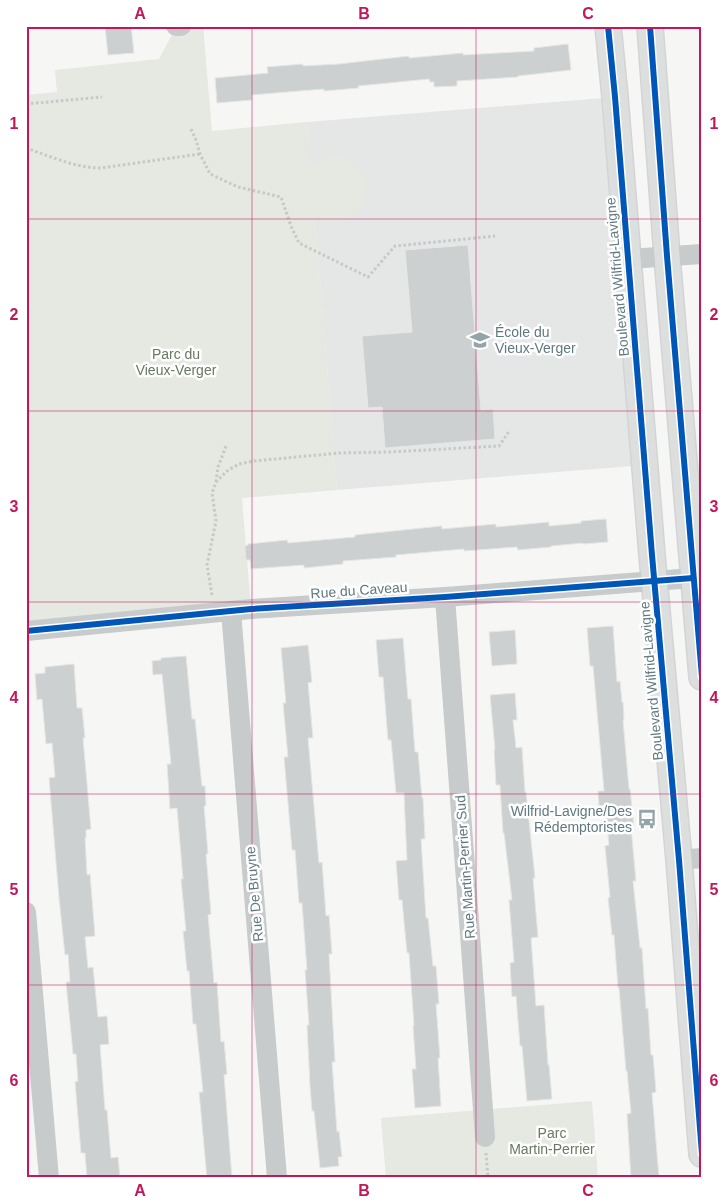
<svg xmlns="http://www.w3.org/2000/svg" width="728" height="1204" viewBox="0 0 728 1204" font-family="Helvetica,sans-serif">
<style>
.built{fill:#e5e7e7}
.green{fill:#e6e8e2}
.building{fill:#cdd0d0;stroke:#e6e6e4}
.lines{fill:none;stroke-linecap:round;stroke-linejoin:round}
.major-casing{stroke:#d3d4d5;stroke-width:28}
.path{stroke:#c6c8c9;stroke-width:3;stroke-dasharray:2.5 2.5;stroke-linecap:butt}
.minor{stroke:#c8cbcb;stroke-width:20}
.major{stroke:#dddfdf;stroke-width:25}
.cycleway-casing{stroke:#fff;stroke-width:9}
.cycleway{stroke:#0057b8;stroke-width:6}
.grid{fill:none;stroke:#c2185b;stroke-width:1;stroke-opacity:0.55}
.labels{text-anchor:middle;stroke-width:5;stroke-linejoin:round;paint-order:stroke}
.street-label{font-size:14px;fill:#607981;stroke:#fff}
.poi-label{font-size:14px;fill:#607981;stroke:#fff;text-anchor:start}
.park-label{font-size:14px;fill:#697860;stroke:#fff}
.neatline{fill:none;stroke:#c2185b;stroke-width:2}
.grid-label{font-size:16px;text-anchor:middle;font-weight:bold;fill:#c2185b}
</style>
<rect width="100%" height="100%" fill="#f6f6f5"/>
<!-- built -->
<path class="built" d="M 615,97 L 645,465 L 337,490 L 307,122 Z"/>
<!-- green -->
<g class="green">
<path d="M 203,26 L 212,131 L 307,122 L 311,167 C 322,158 333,155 347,160 C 389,175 362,243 315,217 L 337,490 L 242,498 L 251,609 L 26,631 L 26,95 L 57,92 L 55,70 L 159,59 L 176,27 Z"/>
<path d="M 592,1101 L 598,1178 L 386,1178 L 381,1118 Z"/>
</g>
<!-- building -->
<g class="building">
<path d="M 105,26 L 131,26 L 134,53 L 108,55 Z"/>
<path d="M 568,44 L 571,70 L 518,76 L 518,77 L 457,81 L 457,86 L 434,87 L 434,82 L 430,82 L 429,79 L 358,86 L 359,88 L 324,91 L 324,89 L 252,95 L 252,100 L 217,103 L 215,78 L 268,73 L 267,67 L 303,64 L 303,66 L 339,64 L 409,56 L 409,58 L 463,53 L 463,55 L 534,51 L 534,48 Z"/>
<path d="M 468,245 L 481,410 L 493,409 L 495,439 L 385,448 L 382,407 L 368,408 L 362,336 L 412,332 L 405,250 Z"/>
<path d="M 606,519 L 608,542 L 583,544 L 583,543 L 551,546 L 551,547 L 518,550 L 517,547 L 464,551 L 464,549 L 396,555 L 396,557 L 343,561 L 343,564 L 304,568 L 304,565 L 251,569 L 250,560 L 246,560 L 245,546 L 248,545 L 248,544 L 287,540 L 288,543 L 355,537 L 355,535 L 442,526 L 442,529 L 496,524 L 496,527 L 549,522 L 549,526 L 581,523 L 581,521 Z"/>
<path d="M 613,626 L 617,682 L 620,681 L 622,702 L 623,702 L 624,720 L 623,720 L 629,789 L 630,789 L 634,827 L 631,827 L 636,881 L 633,881 L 640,948 L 642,948 L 646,1009 L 648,1008 L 651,1055 L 653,1055 L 656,1092 L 652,1093 L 659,1178 L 631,1178 L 627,1114 L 631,1113 L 627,1071 L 626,1071 L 619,988 L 618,988 L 614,935 L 612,935 L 608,898 L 610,897 L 605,846 L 609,845 L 605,805 L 599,806 L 598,791 L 604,791 L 593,666 L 590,666 L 587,628 Z"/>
<path d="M 515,630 L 517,664 L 492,666 L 489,632 Z"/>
<path d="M 403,638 L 408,699 L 411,699 L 415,752 L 418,752 L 422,798 L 423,798 L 425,839 L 421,839 L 426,918 L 428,918 L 433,966 L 436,966 L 439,1004 L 436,1004 L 440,1058 L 438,1058 L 441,1106 L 415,1108 L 412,1069 L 416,1069 L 413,1026 L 414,1026 L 409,953 L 407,953 L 402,900 L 399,900 L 396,861 L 407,860 L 404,793 L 396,793 L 391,740 L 388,740 L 383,677 L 379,677 L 376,640 Z"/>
<path d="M 308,645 L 312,682 L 308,683 L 313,738 L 308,738 L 319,863 L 322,862 L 326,916 L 329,915 L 332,954 L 329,954 L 335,1062 L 332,1062 L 337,1132 L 339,1131 L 342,1157 L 338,1157 L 339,1166 L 320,1168 L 314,1111 L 312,1111 L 310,1086 L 307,1025 L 309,1025 L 305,970 L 307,970 L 302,903 L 299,903 L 295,850 L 292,850 L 284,757 L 288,757 L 283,703 L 286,703 L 281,648 Z"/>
<path d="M 186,656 L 192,719 L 195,719 L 202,786 L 205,786 L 206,806 L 204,806 L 208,854 L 206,854 L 211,914 L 208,915 L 214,983 L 217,982 L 221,1042 L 224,1041 L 227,1074 L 224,1075 L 232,1178 L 207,1178 L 199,1092 L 203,1092 L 196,1024 L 193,1024 L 189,971 L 187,971 L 183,931 L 186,931 L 181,879 L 183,879 L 177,808 L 170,809 L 167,764 L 171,764 L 162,674 L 153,675 L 152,661 L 161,660 L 161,658 Z"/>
<path d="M 74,664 L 77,708 L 82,708 L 85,738 L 83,738 L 91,829 L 86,830 L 86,838 L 85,838 L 87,875 L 90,874 L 95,936 L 85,937 L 88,968 L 93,967 L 98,1017 L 107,1016 L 109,1044 L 100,1045 L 105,1110 L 107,1110 L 111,1158 L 118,1157 L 120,1178 L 87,1178 L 85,1153 L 81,1153 L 75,1082 L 78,1081 L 76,1054 L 73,1054 L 66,982 L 70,982 L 68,954 L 65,955 L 59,898 L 49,778 L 55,777 L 52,743 L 46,744 L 42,699 L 37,700 L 35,674 L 45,673 L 45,667 Z"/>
<path d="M 515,693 L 517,720 L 513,720 L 516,748 L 522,747 L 525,792 L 526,792 L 535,878 L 533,878 L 538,937 L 531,938 L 536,1006 L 544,1005 L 548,1065 L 549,1065 L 552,1099 L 527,1101 L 522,1046 L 520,1046 L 516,996 L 512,997 L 510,963 L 514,962 L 509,900 L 512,900 L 504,833 L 503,833 L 500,785 L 496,785 L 494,749 L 495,749 L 490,695 Z"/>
</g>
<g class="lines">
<defs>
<g id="major">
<path d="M 608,26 L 615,97 L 652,555 L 679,860 L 702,1154"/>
<path d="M 650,26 L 667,256 L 702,677"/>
</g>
</defs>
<!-- major casing -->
<use href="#major" class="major-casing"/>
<!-- path -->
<g class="path">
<path d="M 26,104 L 102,97"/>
<path d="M 191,129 L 196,140 L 200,154 L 210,174 L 238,187 L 281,197 L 291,226 L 299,243 L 368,277 L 395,246 L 495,236"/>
<path d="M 26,148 C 50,156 75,168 101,168 L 200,154"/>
<path d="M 216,482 L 218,467 L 226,446"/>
<path d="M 212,595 L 207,565 L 216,521 L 212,493 L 216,482 L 227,471 L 239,464 L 254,461 L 339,453 L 390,452 L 499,446 L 510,430"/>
<path d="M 486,1153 L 488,1178"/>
</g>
<!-- minor -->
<g class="minor">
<path d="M 176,26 L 181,26"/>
<path d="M 628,259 L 702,254"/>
<path d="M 445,597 L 485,1137"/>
<path d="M 231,611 L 277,1178"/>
<path d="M 26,631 L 251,609 L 445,597 L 693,578"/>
<path d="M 679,860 L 702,858"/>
<path d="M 26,912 L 49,1178"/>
</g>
<!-- major -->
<use href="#major" class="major"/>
<defs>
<g id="cycleway">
<path d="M 608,26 L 615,97 L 652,555 L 679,860 L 702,1154"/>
<path d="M 650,26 L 667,256 L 702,677"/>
<path d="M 26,631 L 251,609 L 445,597 L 693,578"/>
</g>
</defs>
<!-- cycleway casing -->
<use href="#cycleway" class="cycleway-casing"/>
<!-- cycleway -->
<use href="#cycleway" class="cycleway"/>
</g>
<!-- grid -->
<path class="grid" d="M 252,26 L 252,1178M 476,26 L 476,1178M 26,219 L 702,219M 26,411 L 702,411M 26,602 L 702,602M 26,794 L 702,794M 26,985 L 702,985"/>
<!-- icons -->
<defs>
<symbol id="school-bare" viewBox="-9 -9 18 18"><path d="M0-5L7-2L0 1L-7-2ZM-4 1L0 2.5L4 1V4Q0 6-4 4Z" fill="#94a5aa" stroke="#fff" stroke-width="2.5" paint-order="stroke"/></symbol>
<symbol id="bus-bare" viewBox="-9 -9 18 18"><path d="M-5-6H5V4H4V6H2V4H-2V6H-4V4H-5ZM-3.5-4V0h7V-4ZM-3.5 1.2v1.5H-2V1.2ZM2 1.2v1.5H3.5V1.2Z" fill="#94a5aa" stroke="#fff" stroke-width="2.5" paint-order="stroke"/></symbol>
</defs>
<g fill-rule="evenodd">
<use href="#school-bare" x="466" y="326" width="28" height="28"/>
<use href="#bus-bare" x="633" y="805" width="28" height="28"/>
</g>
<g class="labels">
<!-- street labels -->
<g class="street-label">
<text transform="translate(617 277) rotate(-95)" y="5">Boulevard Wilfrid-Lavigne</text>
<text transform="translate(359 590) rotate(-4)" y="5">Rue du Caveau</text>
<text transform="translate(651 681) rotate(-95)" y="5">Boulevard Wilfrid-Lavigne</text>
<text transform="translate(465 867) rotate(-94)" y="5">Rue Martin-Perrier Sud</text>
<text transform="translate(254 894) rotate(-95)" y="5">Rue De Bruyne</text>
</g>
<!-- poi labels -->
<g class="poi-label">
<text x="495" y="337">École du<tspan x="495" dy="16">Vieux-Verger</tspan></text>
<text x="632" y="816" text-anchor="end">Wilfrid-Lavigne/Des<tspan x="632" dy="16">Rédemptoristes</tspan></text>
</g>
<!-- park labels -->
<g class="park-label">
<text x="176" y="359">Parc du<tspan x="176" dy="16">Vieux-Verger</tspan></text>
<text x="552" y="1138">Parc<tspan x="552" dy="16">Martin-Perrier</tspan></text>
</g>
</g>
<!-- border -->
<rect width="728" height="1204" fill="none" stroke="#ffffff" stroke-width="55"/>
<rect x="28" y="28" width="672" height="1148" class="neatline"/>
<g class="grid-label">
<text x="140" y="19">A</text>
<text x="364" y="19">B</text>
<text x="588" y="19">C</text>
<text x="14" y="129">1</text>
<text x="714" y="129">1</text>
<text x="14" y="320">2</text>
<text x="714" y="320">2</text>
<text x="14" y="512">3</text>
<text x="714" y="512">3</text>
<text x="14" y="703">4</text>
<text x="714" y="703">4</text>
<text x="14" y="895">5</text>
<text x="714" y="895">5</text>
<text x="14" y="1086">6</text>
<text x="714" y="1086">6</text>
<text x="140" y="1196">A</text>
<text x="364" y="1196">B</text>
<text x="588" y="1196">C</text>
</g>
</svg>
